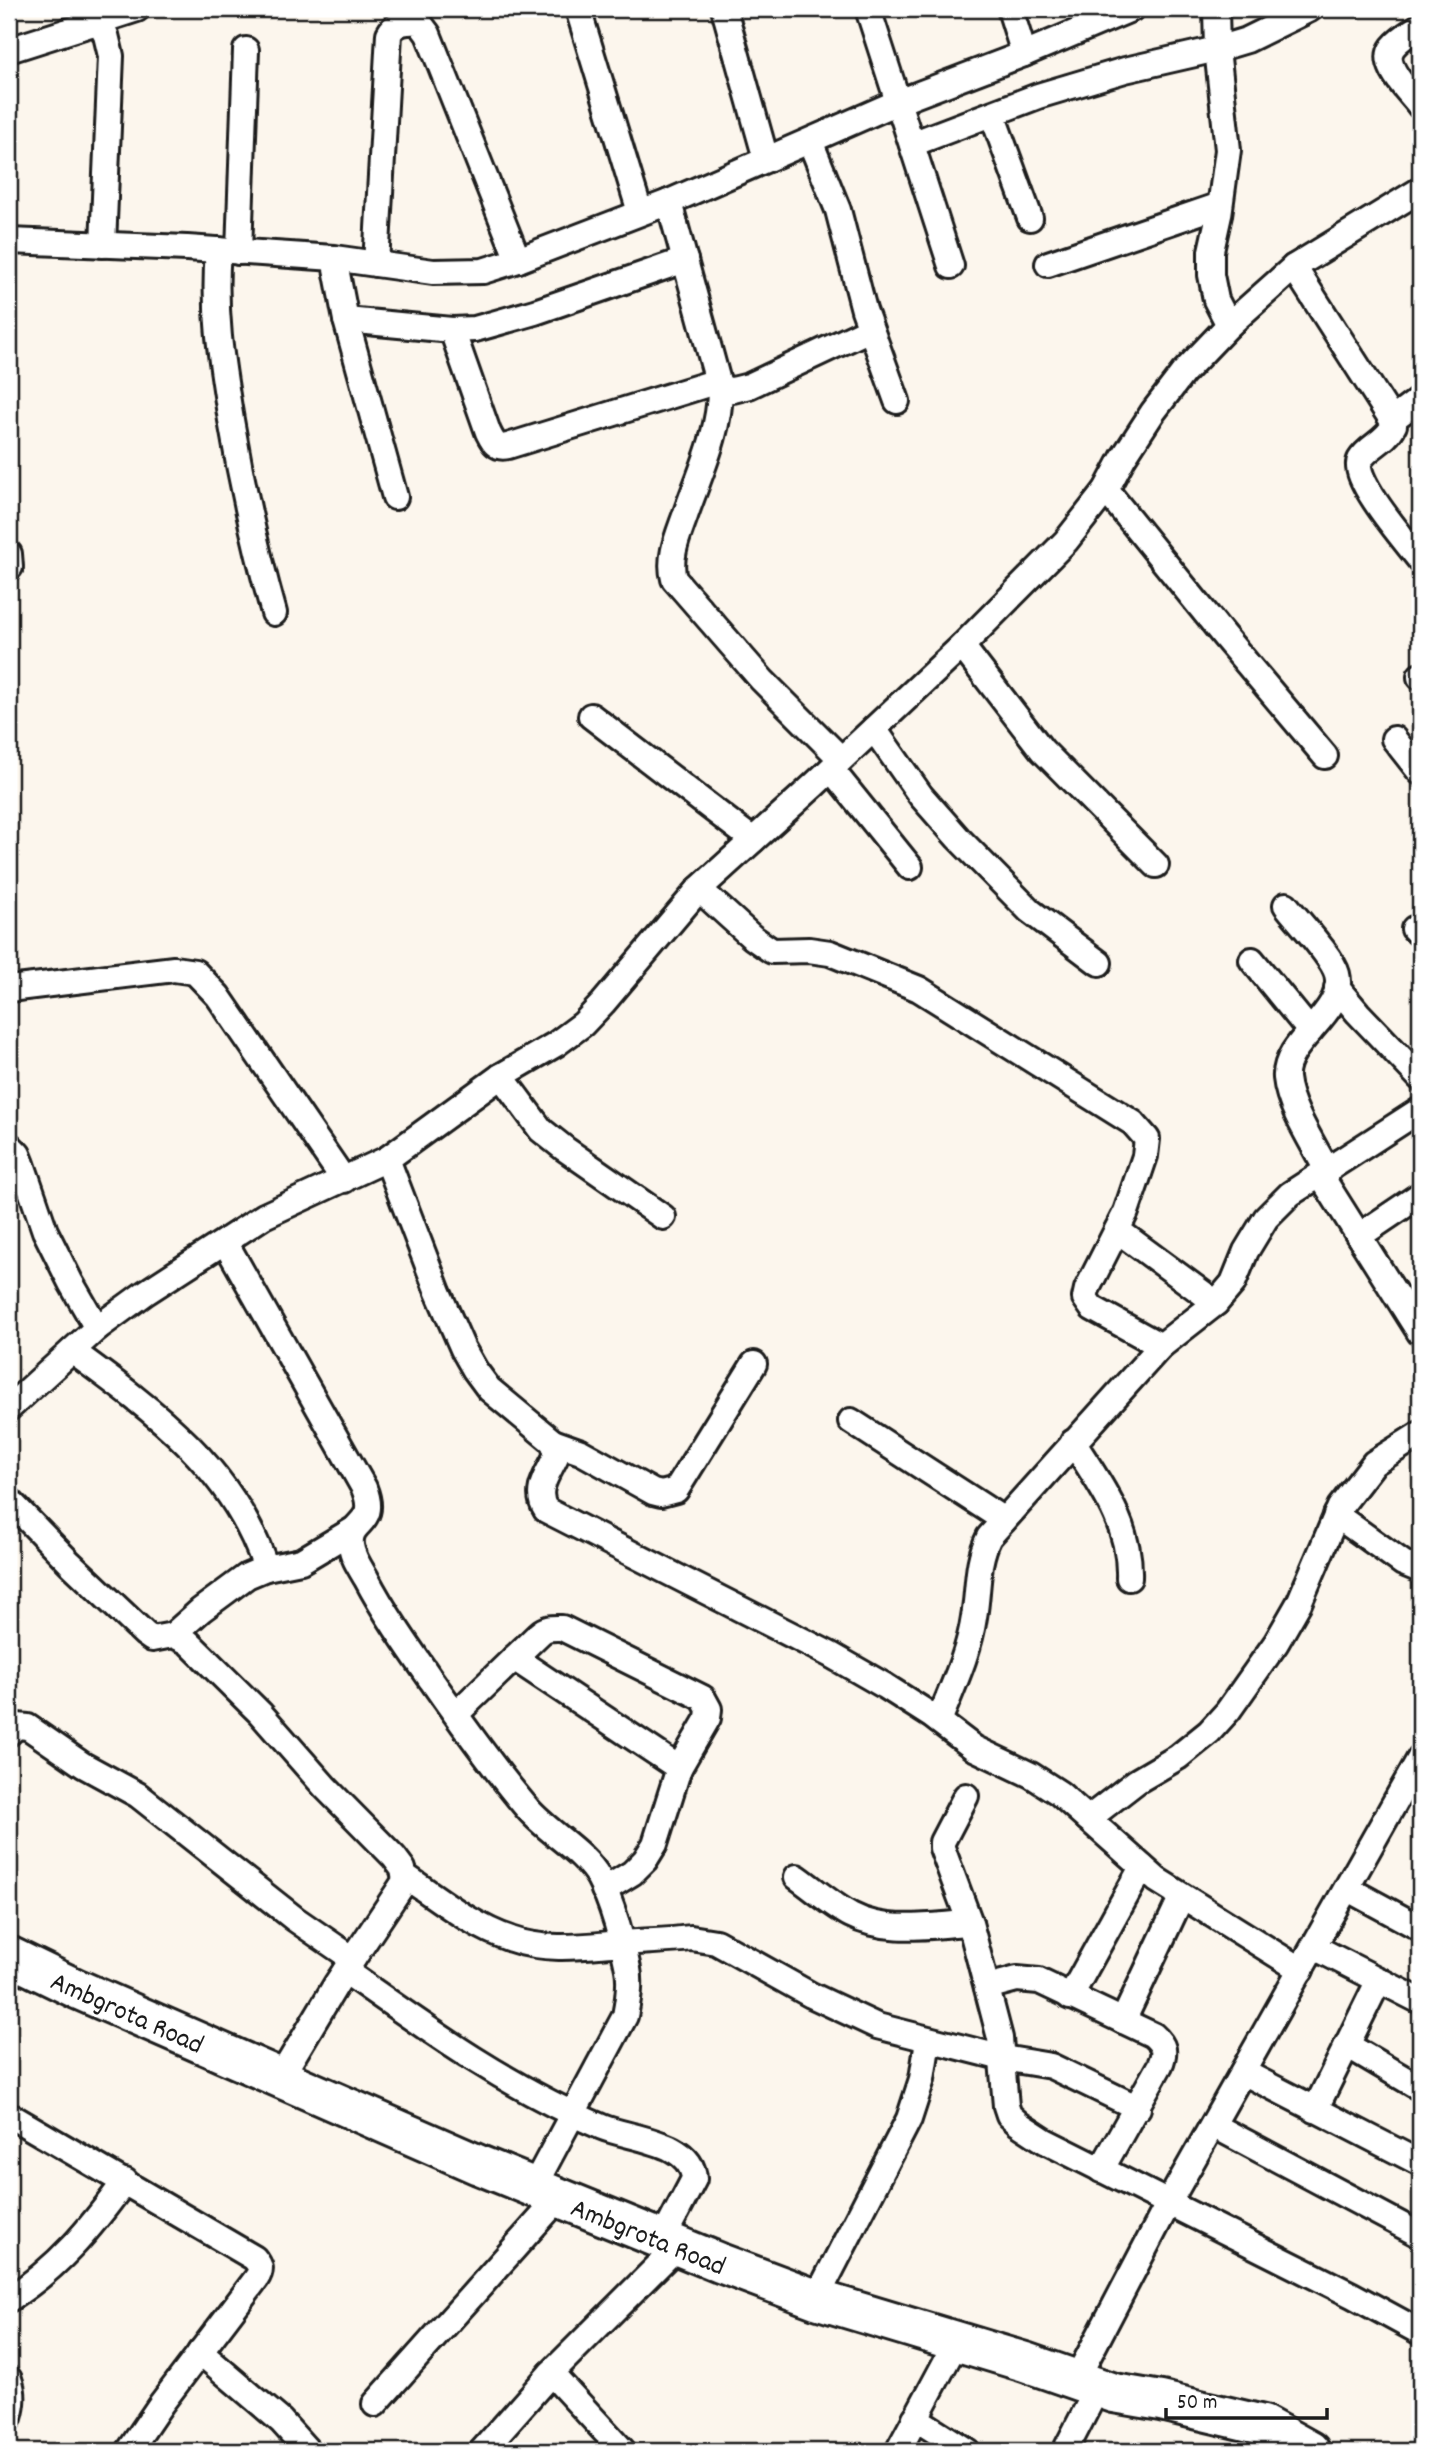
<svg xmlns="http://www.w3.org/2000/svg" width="1429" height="2460" viewBox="0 0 1429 2460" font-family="Dekko,sans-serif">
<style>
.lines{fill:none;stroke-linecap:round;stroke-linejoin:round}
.minor-casing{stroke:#1c1c1c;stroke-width:30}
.primary-casing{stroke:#1c1c1c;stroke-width:44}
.minor{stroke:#fff;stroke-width:24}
.primary{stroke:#fff;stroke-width:38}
.labels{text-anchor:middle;stroke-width:5;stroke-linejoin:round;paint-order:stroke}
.street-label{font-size:28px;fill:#1c1c1c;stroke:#fff}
</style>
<rect width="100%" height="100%" fill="#fcf6ed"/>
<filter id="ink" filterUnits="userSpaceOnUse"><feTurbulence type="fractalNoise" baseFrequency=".0143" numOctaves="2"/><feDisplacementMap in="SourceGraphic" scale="14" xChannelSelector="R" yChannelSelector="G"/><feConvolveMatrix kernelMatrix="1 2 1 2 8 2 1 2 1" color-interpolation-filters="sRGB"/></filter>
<g filter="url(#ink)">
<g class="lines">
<defs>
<g id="minor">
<path d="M 91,9 L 106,35 L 111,56 L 103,245"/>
<path d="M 578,9 L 640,212"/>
<path d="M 724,9 L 766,159"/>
<path d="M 868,9 L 951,266"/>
<path d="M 1010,9 L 1024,54"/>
<path d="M 1216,9 L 1217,49 L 1228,150 L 1219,215 L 1211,251 L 1211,275 L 1216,300 L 1229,325"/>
<path d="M 1420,26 C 1411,32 1399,39 1393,47 C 1379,65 1410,92 1420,106"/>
<path d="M 9,50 L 137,9"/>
<path d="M 992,114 L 1030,218"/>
<path d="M 810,141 L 838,210 L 864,310 L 897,401"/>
<path d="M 912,144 L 1038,96 L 1125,70 L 1217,49 L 1247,40 L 1310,9"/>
<path d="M 669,202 L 720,389 C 720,433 699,475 685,516 C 678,536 668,558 674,579 L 762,680 L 841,759"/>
<path d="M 9,241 L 187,248 L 334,258 L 433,272 L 483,271 L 518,260 L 669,202 L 898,102 L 1024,54 L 1131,9"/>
<path d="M 218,250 C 213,311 221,360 231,420 C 242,486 256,549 274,613"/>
<path d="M 239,252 L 246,50"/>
<path d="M 334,258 L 346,320 L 395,497"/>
<path d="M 376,264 L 389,34 C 395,22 407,21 419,22 L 428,34 L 518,260"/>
<path d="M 1048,264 L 1220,205"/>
<path d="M 1294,267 L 1392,420 L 1394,425 C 1386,442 1368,446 1360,460 C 1350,478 1408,544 1420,560"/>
<path d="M 346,320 L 452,330 L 475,329 L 535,312 L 685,260"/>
<path d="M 452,330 L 488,432 C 493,442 496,449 508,446 L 718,381"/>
<path d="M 720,389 L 733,390 L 749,386 L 870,329"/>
<path d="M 1392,420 L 1420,399"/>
<path d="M 1106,490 L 1224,636 L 1325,756"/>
<path d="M 9,554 L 10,567"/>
<path d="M 962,646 L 1042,750 L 1156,865"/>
<path d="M 1420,677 L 1420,676"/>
<path d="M 591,716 L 753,840"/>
<path d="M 874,729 L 921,796 L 958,838 L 1030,911 L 1099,963"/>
<path d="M 1394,739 L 1420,772"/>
<path d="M 831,769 L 910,867"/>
<path d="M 699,889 L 752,937 L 772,951 L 809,950 L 830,953 L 919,989 L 1133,1123 L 1147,1139 L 1145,1156 L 1126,1212 L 1087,1289 L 1085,1298 L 1092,1308 L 1161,1346"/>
<path d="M 1286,905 C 1298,921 1332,956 1337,974 C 1347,1013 1283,1040 1286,1078 C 1289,1108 1314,1145 1328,1172"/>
<path d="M 1414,929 L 1420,934"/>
<path d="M 1252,960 L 1310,1031"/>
<path d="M 1337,988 L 1358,1013 L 1420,1078"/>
<path d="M 9,989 L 174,969 L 195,972 L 218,996 L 344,1180"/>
<path d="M 501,1076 L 541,1130 L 565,1149 L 663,1217"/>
<path d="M 9,1145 L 18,1154 L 22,1164 L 45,1231 L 71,1283 L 97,1328"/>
<path d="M 387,1159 L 438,1292 L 463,1349 L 475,1370 L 489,1389 L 553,1442 L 557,1454 C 549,1473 533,1490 546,1510 L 831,1655 L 885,1686 L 932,1716 L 974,1748 L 1031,1775 L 1059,1793 L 1157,1880 L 1301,1970"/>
<path d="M 1321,1176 L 1420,1333"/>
<path d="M 1117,1230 L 1216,1303"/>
<path d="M 1359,1236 L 1420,1195"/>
<path d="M 225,1242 L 364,1488 C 379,1526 348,1519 351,1545 C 352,1556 360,1568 366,1578 C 385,1614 409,1648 432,1681 C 462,1724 493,1768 527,1808 C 548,1833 584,1851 599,1878 C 612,1902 623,1942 628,1969 C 631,1984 628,2001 625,2016 L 533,2188"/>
<path d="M 72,1351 C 154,1411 232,1467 266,1568"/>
<path d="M 9,1408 L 97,1328 L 145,1293 L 264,1216 L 387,1159 L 501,1076 L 556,1044 L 583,1024 L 603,1003 L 699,889 L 813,786 L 962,646 L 1066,541 L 1106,490 L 1123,458 L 1153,412 L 1183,373 L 1229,325 L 1294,267 L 1420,190"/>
<path d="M 851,1421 L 1004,1520"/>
<path d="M 553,1442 L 581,1452 L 653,1492 L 661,1494 L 676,1490 L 754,1364"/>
<path d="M 1073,1442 C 1101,1486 1131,1525 1129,1578"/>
<path d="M 9,1500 L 70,1563 L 145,1634 L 152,1639 L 173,1635 L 188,1642 L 260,1713 L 325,1787 L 394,1857 L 403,1869 L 405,1881 L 337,1983 L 280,2078"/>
<path d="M 1336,1515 L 1403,1563 L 1420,1570"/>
<path d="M 173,1635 L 201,1610 L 247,1576 L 266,1568 L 301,1561 L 353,1530"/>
<path d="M 514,1658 L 679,1768"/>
<path d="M 456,1714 L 539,1634 C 546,1627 553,1628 562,1628 L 703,1698 L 709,1709 L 708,1718 L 679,1768 L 655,1844 L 645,1860 L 632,1873 L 604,1890"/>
<path d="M 939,1721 C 952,1688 969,1653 974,1617 C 979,1589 976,1563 989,1537 L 1161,1346 L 1216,1303 L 1233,1283 L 1246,1251 L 1266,1218 L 1290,1194 L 1420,1110"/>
<path d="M 9,1733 L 17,1726 L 28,1727 L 83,1765 L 138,1795 L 295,1919 L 353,1959"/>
<path d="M 966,1796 L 942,1842 L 942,1848 L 970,1923 L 1000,2038 L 1006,2106 L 1009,2115 L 1019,2124 L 1045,2141 L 1352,2295 L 1420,2332"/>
<path d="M 1088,1819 L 1137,1781 L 1178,1757 L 1209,1732 L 1228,1711 L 1276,1643 L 1299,1603 L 1340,1507 L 1374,1463 L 1420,1434"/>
<path d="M 405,1876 C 439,1899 472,1926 511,1939 C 547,1952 585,1946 622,1943 C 645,1941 668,1941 691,1938 L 716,1942 L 811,1995 L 877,2026 L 1003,2058 L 1051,2066 L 1138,2108"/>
<path d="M 797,1877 C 814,1889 832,1905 851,1915 C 887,1934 931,1925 970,1923"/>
<path d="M 1348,1889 L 1420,1928"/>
<path d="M 1314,1947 L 1420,2001"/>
<path d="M 345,1971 C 427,2029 509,2088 602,2127 C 631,2139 692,2141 694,2179 L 662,2240"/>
<path d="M 987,1987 L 1017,1979 L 1039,1981 L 1153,2035 C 1164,2045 1166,2051 1160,2065 L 1101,2170"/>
<path d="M 1070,1997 L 1142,1867"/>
<path d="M 1123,2021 L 1182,1896"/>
<path d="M 1347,2045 L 1420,2088"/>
<path d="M 1243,2072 L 1420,2163"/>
<path d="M 1315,2110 L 1379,1980"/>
<path d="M 9,2115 L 254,2258 C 261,2266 262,2270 256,2279 L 161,2404 L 129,2451"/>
<path d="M 1213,2125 L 1420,2235"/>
<path d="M 9,2299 C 58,2268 91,2228 125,2181"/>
<path d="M 816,2299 L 909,2119 L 922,2079 L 928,2040"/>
<path d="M 200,2352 L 281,2421 L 308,2451"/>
<path d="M 551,2373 L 623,2451"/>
<path d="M 9,2379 C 14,2393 13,2404 9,2418"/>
<path d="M 1076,2380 L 1169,2202 L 1420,1758"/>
<path d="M 375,2404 L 558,2199"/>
<path d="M 915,2418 L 967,2451"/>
<path d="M 482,2451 L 551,2373 L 678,2246"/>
<path d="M 898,2451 L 956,2343"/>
<path d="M 1065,2451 L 1098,2387"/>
</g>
<path id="primary" d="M 9,1956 L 77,1989 L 479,2165 L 720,2263 L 816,2299 L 1025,2362 L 1114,2393 L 1161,2401 L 1263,2425 L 1310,2451"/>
</defs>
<!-- minor casing -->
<use href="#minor" class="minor-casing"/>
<!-- primary casing -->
<use href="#primary" class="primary-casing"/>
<!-- minor -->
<use href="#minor" class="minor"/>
<!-- primary -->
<use href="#primary" class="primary"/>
</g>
</g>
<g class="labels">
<!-- street labels -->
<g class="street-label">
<text transform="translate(128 2011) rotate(24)" y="10">Ambgrota Road</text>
<text transform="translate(649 2235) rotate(22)" y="10">Ambgrota Road</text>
</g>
</g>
<!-- margin -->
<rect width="1429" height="2460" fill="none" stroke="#fff" stroke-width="35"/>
<rect x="18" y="18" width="1394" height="2425" fill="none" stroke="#1c1c1c" stroke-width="2.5" filter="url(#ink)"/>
<!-- scale -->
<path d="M1166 2408v10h161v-10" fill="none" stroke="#1c1c1c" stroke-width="3.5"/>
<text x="1177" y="2408" font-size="21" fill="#1c1c1c" stroke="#ffffff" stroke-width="5" paint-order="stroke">50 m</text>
</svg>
